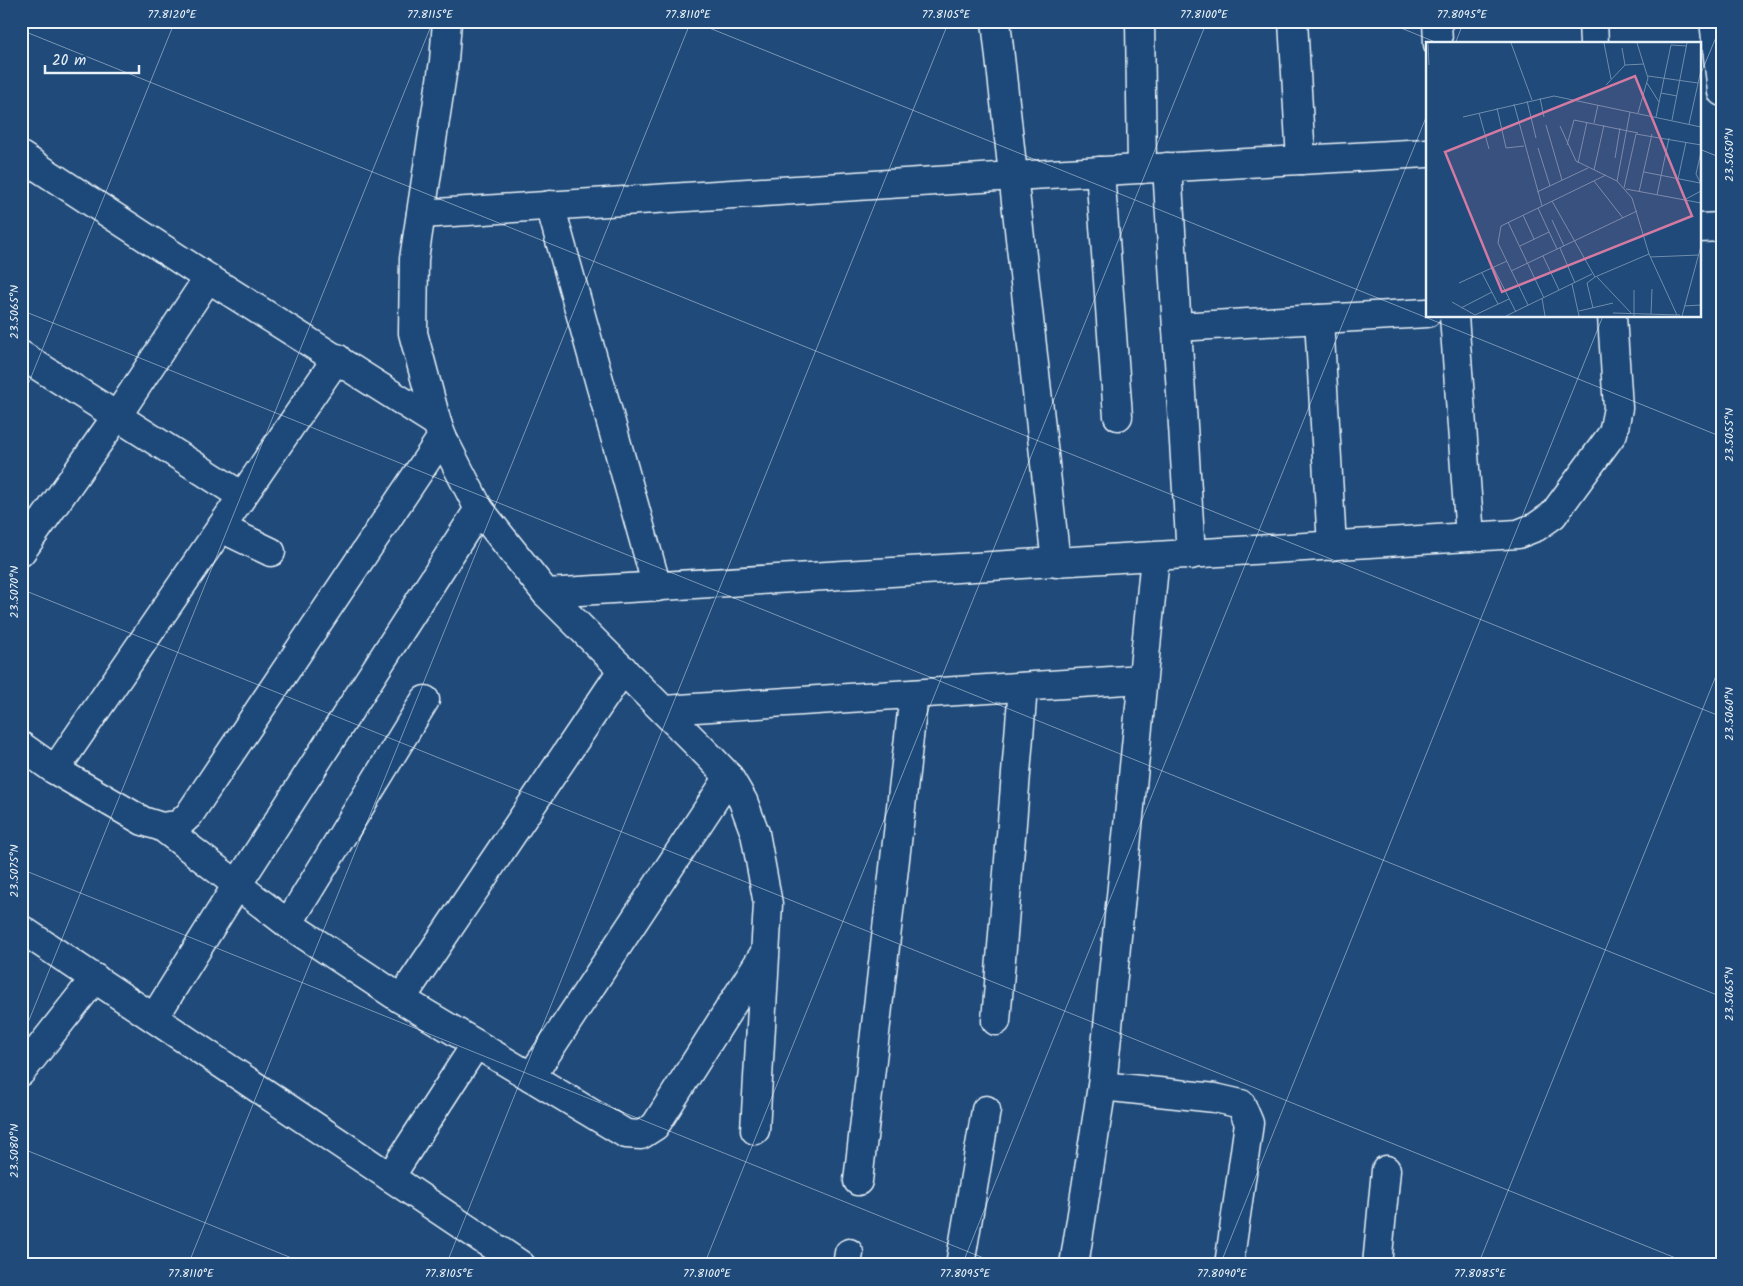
<svg xmlns="http://www.w3.org/2000/svg" width="1743" height="1286" viewBox="0 0 1743 1286" font-family="Kalam,sans-serif">
<style>
.lines{fill:none;stroke-linecap:round;stroke-linejoin:round}
.minor-casing{stroke:#e8f1f8;stroke-width:31}
.minor{stroke:#1f4a7a;stroke-width:28}
.ticks{fill:none;stroke:#e8f1f8;stroke-width:1;stroke-opacity:0.45}
.inset-road{fill:none;stroke:#6f8dac;stroke-width:1}
.view{fill:#d37aa2;fill-opacity:0.15;stroke:#d37aa2;stroke-width:2.5}
.inset-edge{fill:none;stroke:#e8f1f8;stroke-width:2.5}
.neatline{fill:none;stroke:#e8f1f8;stroke-width:2}
.ticks-label{font-size:12px;text-anchor:middle;fill:#e8f1f8}
</style>
<rect width="100%" height="100%" fill="#1f4a7a"/>
<filter id="ink" filterUnits="userSpaceOnUse"><feTurbulence type="fractalNoise" baseFrequency=".02" numOctaves="2"/><feDisplacementMap in="SourceGraphic" scale="10" xChannelSelector="R" yChannelSelector="G"/><feConvolveMatrix kernelMatrix="1 2 1 2 8 2 1 2 1" color-interpolation-filters="sRGB"/></filter>
<g filter="url(#ink)">
<g class="lines">
<defs>
<g id="minor">
<path d="M 447,21 L 444,61 L 414,259 L 413,333 L 437,423 L 442,437 L 479,509 L 546,593 L 710,757 L 729,777 L 743,801 L 755,833 L 768,904 L 755,1130"/>
<path d="M 996,21 L 1056,563"/>
<path d="M 1140,21 L 1142,169"/>
<path d="M 1293,21 L 1301,160"/>
<path d="M 1437,21 L 1438,44"/>
<path d="M 1593,21 L 1594,44"/>
<path d="M 1714,21 L 1722,92"/>
<path d="M 21,156 L 208,278 L 437,423"/>
<path d="M 1167,167 L 1191,555"/>
<path d="M 1100,171 L 1118,416"/>
<path d="M 550,205 L 657,587"/>
<path d="M 421,214 L 1013,176 L 1427,153"/>
<path d="M 1699,228 L 1722,227"/>
<path d="M 1454,316 L 1470,537"/>
<path d="M 1319,319 L 1332,546"/>
<path d="M 1177,327 L 1427,313"/>
<path d="M 21,355 L 242,496"/>
<path d="M 221,528 L 271,552"/>
<path d="M 21,552 L 117,416 L 208,278"/>
<path d="M 546,593 L 1518,534 L 1536,527 L 1553,515 L 1613,433 L 1618,408 L 1612,316"/>
<path d="M 664,710 L 1142,679"/>
<path d="M 21,746 L 55,770 L 143,821 L 162,827 L 178,825 L 189,815 L 442,437"/>
<path d="M 55,770 L 337,358"/>
<path d="M 162,827 L 288,924 L 401,999 L 626,1134 L 641,1135 L 655,1126 L 764,954"/>
<path d="M 288,924 L 425,700"/>
<path d="M 21,929 L 521,1265"/>
<path d="M 401,999 L 623,669"/>
<path d="M 154,1018 L 237,885 L 479,509"/>
<path d="M 996,1021 L 1023,687"/>
<path d="M 21,1072 L 95,978"/>
<path d="M 531,1077 L 729,777"/>
<path d="M 1102,1086 L 1215,1098 L 1241,1104 L 1249,1123 L 1229,1265"/>
<path d="M 390,1177 L 476,1044"/>
<path d="M 858,1181 L 914,694"/>
<path d="M 847,1265 L 849,1253"/>
<path d="M 960,1265 L 986,1110"/>
<path d="M 1074,1265 L 1102,1086 L 1155,557"/>
<path d="M 1377,1265 L 1386,1170"/>
</g>
</defs>
<!-- minor casing -->
<use href="#minor" class="minor-casing"/>
<!-- minor -->
<use href="#minor" class="minor"/>
</g>
</g>
<!-- ticks -->
<path class="ticks" d="M 692,21 L 1722,437M 1384,21 L 1440,44M 21,30 L 1722,717M 1455,44 L 1464,21M 1699,78 L 1722,23M 1699,149 L 1722,158M 21,310 L 1722,997M 21,402 L 175,21M 21,589 L 1693,1265M 21,869 L 1001,1265M 21,1040 L 433,21M 21,1148 L 309,1265M 188,1265 L 691,21M 446,1265 L 949,21M 704,1265 L 1207,21M 962,1265 L 1427,115M 1220,1265 L 1603,316M 1478,1265 L 1722,661"/>
<!-- overview -->
<g transform="translate(1426 42)">
<rect width="275" height="275" fill="#1f4a7a"/>
<path class="inset-road" d="M 2,1 L 3,23M 85,1 L 106,58M 178,1 L 185,37M 211,1 L 222,36 L 212,71M 196,6 L 199,23M 222,34 L 272,41M 221,41 L 233,60M 180,43 L 199,23 L 218,22M 235,51 L 251,54M 114,56 L 118,75M 101,59 L 110,96M 88,62 L 116,164M 71,66 L 80,106 L 98,104M 53,71 L 63,107M 37,75 L 128,54 L 275,85M 230,75 L 245,3 L 261,4M 246,78 L 261,1M 168,81 L 172,63M 263,82 L 275,28M 120,83 L 136,138M 134,84 L 150,119 L 191,139 L 206,156 L 223,212 L 251,273M 141,103 L 148,78 L 212,91M 112,106 L 124,144M 189,116 L 194,86M 152,121 L 161,80M 168,128 L 178,83M 218,130 L 274,141M 252,137 L 260,100M 168,139 L 197,176M 191,139 L 204,70M 275,142 L 270,132 L 275,110M 198,146 L 210,92 L 275,103M 200,147 L 275,161M 111,150 L 162,126M 213,150 L 226,92M 231,153 L 243,96M 258,158 L 275,149M 126,159 L 169,235 L 223,212M 112,166 L 131,207M 97,173 L 108,197M 126,178 L 138,204M 82,180 L 118,256M 94,204 L 123,190M 134,206 L 149,241M 117,214 L 133,248M 224,215 L 273,213M 67,225 L 90,270M 85,229 L 211,169M 56,231 L 72,262M 171,235 L 206,272M 33,241 L 81,219M 146,242 L 153,274M 116,256 L 119,274M 26,260 L 49,273 L 83,257M 102,263 L 72,201 L 75,184 L 180,133M 258,264 L 275,263M 35,266 L 66,250M 167,266 L 161,241 L 169,235M 153,269 L 187,261M 187,271 L 254,273M 225,272 L 226,247M 80,274 L 166,232M 208,274 L 208,248M 256,274 L 275,204"/>
<path class="view" d="M 209,34 L 266,174 L 76,250 L 19,110 Z"/>
<rect width="275" height="275" class="inset-edge"/>
</g>
<!-- margin -->
<rect width="1743" height="1286" fill="none" stroke="#1f4a7a" stroke-width="55"/>
<!-- scale -->
<path d="M45 65v8h94v-8" fill="none" stroke="#e8f1f8" stroke-width="2.5"/>
<text x="52" y="65" font-size="15" fill="#e8f1f8" stroke="#1f4a7a" stroke-width="4" paint-order="stroke">20 m</text>
<rect x="28" y="28" width="1688" height="1230" class="neatline"/>
<g class="ticks-label">
<text x="172" y="18">77.8120°E</text>
<text x="430" y="18">77.8115°E</text>
<text x="688" y="18">77.8110°E</text>
<text x="946" y="18">77.8105°E</text>
<text x="1204" y="18">77.8100°E</text>
<text x="1462" y="18">77.8095°E</text>
<text transform="translate(1729 155) rotate(-90)" y="4">23.5050°N</text>
<text transform="translate(14 312) rotate(-90)" y="4">23.5065°N</text>
<text transform="translate(1729 435) rotate(-90)" y="4">23.5055°N</text>
<text transform="translate(14 592) rotate(-90)" y="4">23.5070°N</text>
<text transform="translate(1729 714) rotate(-90)" y="4">23.5060°N</text>
<text transform="translate(14 871) rotate(-90)" y="4">23.5075°N</text>
<text transform="translate(1729 994) rotate(-90)" y="4">23.5065°N</text>
<text transform="translate(14 1151) rotate(-90)" y="4">23.5080°N</text>
<text x="191" y="1277">77.8110°E</text>
<text x="449" y="1277">77.8105°E</text>
<text x="707" y="1277">77.8100°E</text>
<text x="965" y="1277">77.8095°E</text>
<text x="1222" y="1277">77.8090°E</text>
<text x="1480" y="1277">77.8085°E</text>
</g>
</svg>
